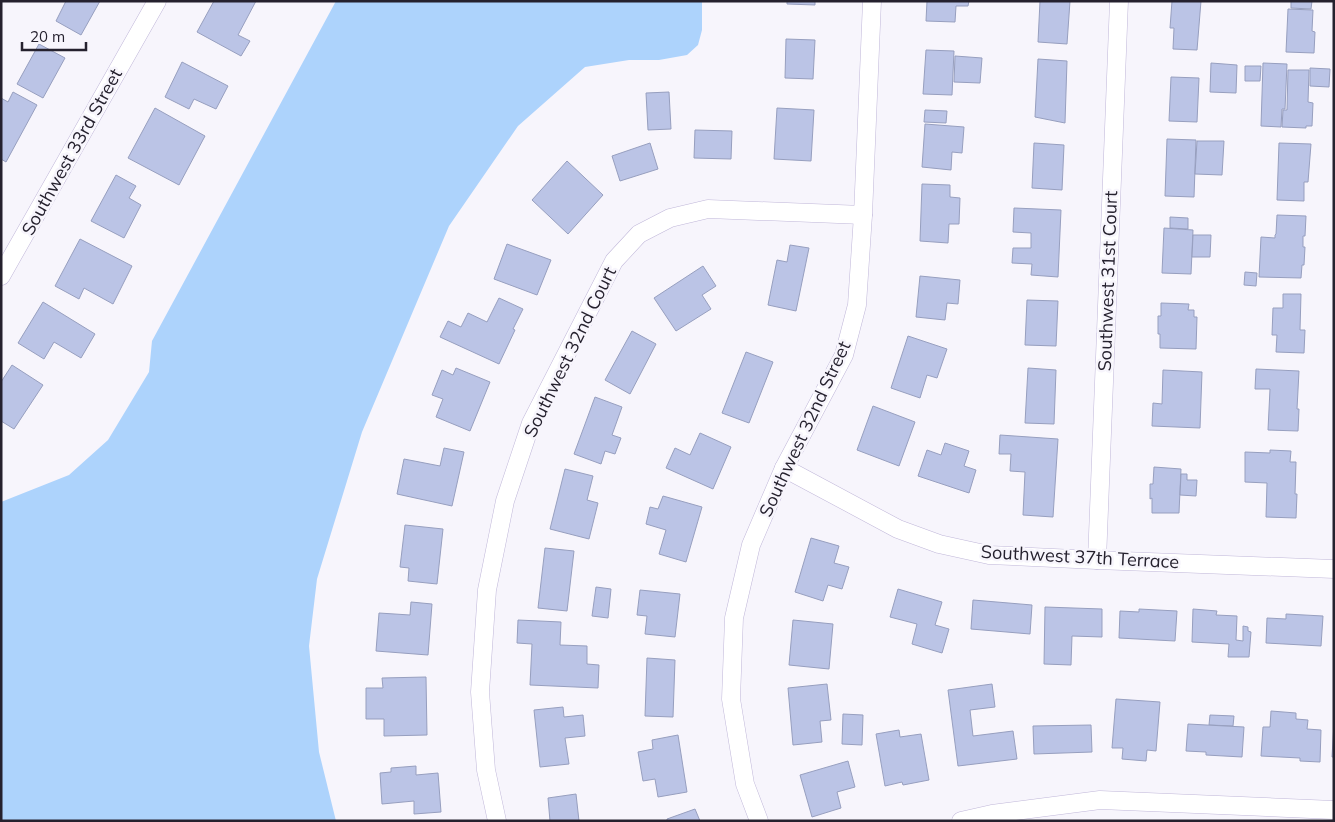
<svg xmlns="http://www.w3.org/2000/svg" width="1335" height="822" viewBox="0 0 1335 822" font-family="Mulish,sans-serif">
<style>
.water{fill:#add3fc}
.building{fill:#bbc4e6;stroke:#979fbf}
.lines{fill:none;stroke-linecap:round;stroke-linejoin:round}
.minor-casing{stroke:#c0b7d9;stroke-width:19}
.minor{stroke:#fff;stroke-width:18}
.labels{text-anchor:middle;stroke-width:5;stroke-linejoin:round;paint-order:stroke}
.street-label{font-size:18px;fill:#25212e;stroke:#f7f5fc}
</style>
<rect width="100%" height="100%" fill="#f7f5fc"/>
<!-- water -->
<path class="water" d="M 336,1 L 702,1 L 702,30 L 698,45 L 687,55 L 659,60 L 629,60 L 585,67 L 518,126 L 449,226 L 362,432 L 317,579 L 309,646 L 319,752 L 336,821 L 1,821 L 1,502 L 69,475 L 108,440 L 149,372 L 152,341 Z"/>
<!-- building -->
<g class="building">
<path d="M 66,1 L 100,1 L 81,35 L 56,21 Z"/>
<path d="M 214,1 L 256,1 L 238,35 L 250,41 L 241,56 L 197,32 Z"/>
<path d="M 787,1 L 815,1 L 815,5 L 787,4 Z"/>
<path d="M 927,1 L 969,1 L 968,6 L 956,6 L 955,22 L 926,21 Z"/>
<path d="M 1040,1 L 1070,1 L 1067,44 L 1038,42 Z"/>
<path d="M 1172,1 L 1201,1 L 1197,50 L 1173,49 L 1174,28 L 1170,28 Z"/>
<path d="M 1291,1 L 1312,1 L 1311,9 L 1291,8 Z"/>
<path d="M 1288,9 L 1313,10 L 1312,31 L 1315,32 L 1314,53 L 1286,52 Z"/>
<path d="M 786,39 L 815,40 L 813,79 L 785,78 Z"/>
<path d="M 39,44 L 65,58 L 43,98 L 17,84 Z"/>
<path d="M 926,50 L 954,51 L 952,95 L 923,94 Z"/>
<path d="M 955,56 L 982,58 L 980,83 L 954,82 Z"/>
<path d="M 1038,59 L 1067,61 L 1065,123 L 1035,117 Z"/>
<path d="M 182,62 L 228,86 L 216,109 L 194,99 L 189,109 L 165,97 Z"/>
<path d="M 1211,63 L 1237,65 L 1236,93 L 1210,92 Z"/>
<path d="M 1263,63 L 1287,64 L 1285,109 L 1282,109 L 1281,127 L 1261,126 Z"/>
<path d="M 1245,66 L 1261,66 L 1260,81 L 1245,81 Z"/>
<path d="M 1310,68 L 1330,69 L 1329,87 L 1310,86 Z"/>
<path d="M 1288,70 L 1309,70 L 1308,102 L 1313,103 L 1312,126 L 1306,126 L 1306,128 L 1282,127 L 1283,110 L 1287,110 Z"/>
<path d="M 1171,77 L 1199,78 L 1197,122 L 1169,121 Z"/>
<path d="M 13,92 L 37,105 L 6,162 L 1,159 L 1,98 L 8,102 Z"/>
<path d="M 669,92 L 671,129 L 648,130 L 646,93 Z"/>
<path d="M 155,108 L 205,136 L 179,185 L 128,158 Z"/>
<path d="M 777,108 L 814,110 L 811,161 L 774,159 Z"/>
<path d="M 925,110 L 947,111 L 946,123 L 924,122 Z"/>
<path d="M 925,124 L 964,127 L 962,153 L 952,152 L 951,170 L 922,167 Z"/>
<path d="M 695,130 L 732,131 L 731,159 L 694,158 Z"/>
<path d="M 1167,139 L 1196,140 L 1194,197 L 1165,196 Z"/>
<path d="M 1197,141 L 1224,141 L 1222,175 L 1195,174 Z"/>
<path d="M 650,143 L 658,169 L 620,181 L 612,156 Z"/>
<path d="M 1034,143 L 1064,145 L 1062,190 L 1032,188 Z"/>
<path d="M 1279,143 L 1311,144 L 1308,182 L 1304,182 L 1304,201 L 1277,200 Z"/>
<path d="M 567,161 L 603,195 L 568,234 L 532,200 Z"/>
<path d="M 116,175 L 136,186 L 129,198 L 141,205 L 124,238 L 91,221 Z"/>
<path d="M 922,184 L 950,185 L 950,197 L 960,198 L 959,224 L 949,224 L 948,243 L 920,241 Z"/>
<path d="M 1014,208 L 1061,210 L 1058,277 L 1031,275 L 1032,264 L 1012,263 L 1013,248 L 1031,248 L 1031,233 L 1013,232 Z"/>
<path d="M 1277,215 L 1306,216 L 1305,236 L 1303,236 L 1303,247 L 1305,247 L 1304,265 L 1302,265 L 1301,278 L 1259,277 L 1261,237 L 1275,238 L 1275,235 L 1276,234 Z"/>
<path d="M 1170,217 L 1188,218 L 1188,229 L 1170,228 Z"/>
<path d="M 1164,228 L 1193,230 L 1191,274 L 1162,273 Z"/>
<path d="M 1193,235 L 1211,235 L 1210,257 L 1192,257 Z"/>
<path d="M 80,239 L 132,266 L 113,304 L 84,288 L 79,299 L 55,286 Z"/>
<path d="M 507,244 L 551,260 L 537,295 L 494,279 Z"/>
<path d="M 790,245 L 809,248 L 796,311 L 768,305 L 777,260 L 787,262 Z"/>
<path d="M 703,266 L 716,286 L 702,295 L 711,309 L 676,331 L 654,298 Z"/>
<path d="M 1245,272 L 1257,273 L 1256,286 L 1244,285 Z"/>
<path d="M 920,276 L 960,280 L 958,304 L 947,303 L 945,320 L 916,317 Z"/>
<path d="M 1283,294 L 1301,294 L 1300,330 L 1305,330 L 1304,353 L 1276,352 L 1277,335 L 1272,335 L 1273,308 L 1283,308 Z"/>
<path d="M 499,298 L 523,309 L 513,329 L 515,330 L 499,364 L 440,337 L 448,321 L 461,327 L 468,313 L 487,322 Z"/>
<path d="M 1027,300 L 1058,301 L 1056,346 L 1025,345 Z"/>
<path d="M 43,302 L 95,334 L 81,358 L 54,342 L 44,359 L 18,343 Z"/>
<path d="M 1161,303 L 1189,304 L 1188,310 L 1194,310 L 1194,317 L 1197,317 L 1196,349 L 1160,348 L 1160,334 L 1158,334 L 1158,316 L 1161,316 Z"/>
<path d="M 632,331 L 656,344 L 630,394 L 605,380 Z"/>
<path d="M 908,336 L 947,349 L 937,378 L 927,375 L 920,398 L 891,388 Z"/>
<path d="M 746,352 L 773,362 L 749,423 L 722,413 Z"/>
<path d="M 12,365 L 43,385 L 14,429 L 1,421 L 1,382 Z"/>
<path d="M 456,368 L 490,382 L 470,431 L 436,417 L 443,399 L 432,395 L 442,370 L 453,375 Z"/>
<path d="M 1028,368 L 1056,370 L 1054,424 L 1025,423 Z"/>
<path d="M 1256,369 L 1299,371 L 1297,409 L 1299,409 L 1298,431 L 1268,430 L 1270,389 L 1255,389 Z"/>
<path d="M 1163,370 L 1202,372 L 1200,428 L 1152,426 L 1153,403 L 1162,404 Z"/>
<path d="M 595,397 L 622,407 L 612,435 L 621,438 L 615,454 L 605,451 L 601,464 L 574,454 Z"/>
<path d="M 873,406 L 915,422 L 899,466 L 857,450 Z"/>
<path d="M 700,433 L 731,447 L 713,489 L 666,468 L 675,448 L 690,455 Z"/>
<path d="M 1000,435 L 1058,439 L 1053,517 L 1023,515 L 1025,472 L 1010,471 L 1011,454 L 999,454 Z"/>
<path d="M 945,443 L 969,451 L 964,466 L 976,470 L 969,493 L 918,476 L 927,450 L 941,455 Z"/>
<path d="M 444,448 L 464,452 L 452,506 L 397,494 L 404,459 L 440,466 Z"/>
<path d="M 1270,450 L 1291,451 L 1290,462 L 1296,462 L 1295,494 L 1297,494 L 1296,518 L 1266,517 L 1267,483 L 1245,482 L 1245,452 L 1270,453 Z"/>
<path d="M 1154,467 L 1181,469 L 1179,513 L 1152,513 L 1152,498 L 1150,499 L 1150,484 L 1153,484 Z"/>
<path d="M 565,469 L 593,476 L 587,500 L 598,503 L 589,539 L 550,529 Z"/>
<path d="M 1181,474 L 1187,474 L 1187,480 L 1197,480 L 1196,496 L 1180,495 Z"/>
<path d="M 663,496 L 702,507 L 686,562 L 659,554 L 666,530 L 646,524 L 650,507 L 658,509 Z"/>
<path d="M 405,525 L 443,529 L 437,584 L 408,581 L 409,568 L 400,567 Z"/>
<path d="M 811,538 L 839,546 L 834,563 L 849,567 L 842,589 L 828,585 L 823,601 L 795,592 Z"/>
<path d="M 545,548 L 574,551 L 567,611 L 538,608 Z"/>
<path d="M 596,587 L 611,589 L 608,618 L 592,616 Z"/>
<path d="M 898,589 L 942,602 L 935,625 L 949,629 L 942,653 L 912,644 L 917,624 L 890,617 Z"/>
<path d="M 640,590 L 680,594 L 675,637 L 645,634 L 647,616 L 637,615 Z"/>
<path d="M 973,600 L 1032,605 L 1030,634 L 971,629 Z"/>
<path d="M 411,602 L 432,604 L 428,655 L 376,651 L 379,613 L 410,615 Z"/>
<path d="M 1045,607 L 1102,609 L 1102,637 L 1072,636 L 1071,665 L 1044,664 Z"/>
<path d="M 1139,609 L 1177,611 L 1175,641 L 1119,638 L 1120,611 L 1139,612 Z"/>
<path d="M 1193,609 L 1217,611 L 1216,615 L 1237,616 L 1236,640 L 1243,641 L 1243,626 L 1248,627 L 1248,631 L 1251,632 L 1249,657 L 1228,657 L 1229,644 L 1192,642 Z"/>
<path d="M 1286,614 L 1323,616 L 1321,646 L 1266,643 L 1267,618 L 1286,619 Z"/>
<path d="M 518,620 L 561,622 L 560,645 L 587,646 L 587,664 L 599,665 L 598,688 L 530,685 L 532,644 L 517,643 Z"/>
<path d="M 793,620 L 833,624 L 829,669 L 789,665 Z"/>
<path d="M 647,658 L 675,660 L 673,717 L 645,716 Z"/>
<path d="M 426,677 L 427,735 L 384,736 L 384,719 L 366,719 L 366,688 L 383,688 L 382,678 Z"/>
<path d="M 827,684 L 831,720 L 820,721 L 822,742 L 793,745 L 788,688 Z"/>
<path d="M 992,684 L 995,707 L 970,710 L 973,736 L 1013,731 L 1017,759 L 958,766 L 948,690 Z"/>
<path d="M 1116,699 L 1160,702 L 1156,751 L 1147,750 L 1146,761 L 1122,759 L 1123,748 L 1112,748 Z"/>
<path d="M 563,707 L 564,717 L 583,715 L 585,736 L 565,738 L 569,764 L 540,767 L 534,710 Z"/>
<path d="M 1271,711 L 1296,713 L 1296,719 L 1308,720 L 1307,729 L 1321,730 L 1320,762 L 1300,761 L 1300,758 L 1261,756 L 1263,727 L 1270,727 Z"/>
<path d="M 843,714 L 863,715 L 862,745 L 842,744 Z"/>
<path d="M 1210,715 L 1234,716 L 1233,726 L 1209,725 Z"/>
<path d="M 1334,723 L 1334,757 L 1332,757 Z"/>
<path d="M 1188,724 L 1244,727 L 1242,757 L 1206,755 L 1206,752 L 1186,751 Z"/>
<path d="M 1091,725 L 1092,752 L 1034,754 L 1033,726 Z"/>
<path d="M 899,730 L 900,737 L 921,734 L 929,780 L 903,785 L 902,782 L 885,786 L 876,734 Z"/>
<path d="M 678,735 L 687,792 L 658,797 L 655,779 L 643,781 L 638,752 L 653,749 L 652,740 Z"/>
<path d="M 848,761 L 855,787 L 837,792 L 841,808 L 812,817 L 800,775 Z"/>
<path d="M 416,766 L 416,775 L 438,773 L 441,812 L 414,814 L 414,801 L 382,804 L 380,773 L 391,772 L 391,768 Z"/>
<path d="M 576,794 L 579,821 L 550,821 L 548,798 Z"/>
<path d="M 695,809 L 700,821 L 667,821 L 667,819 Z"/>
</g>
<g class="lines">
<defs>
<g id="minor">
<path d="M 1,276 L 157,1"/>
<path d="M 784,468 L 898,529 L 939,544 L 989,555 L 1097,560 L 1334,569"/>
<path d="M 1097,560 L 1119,1"/>
<path d="M 497,821 L 486,770 L 480,692 L 487,590 L 505,501 L 531,423 L 614,261 L 639,234 L 670,218 L 708,209 L 863,215"/>
<path d="M 759,821 L 745,784 L 731,699 L 734,618 L 751,545 L 784,468 L 844,355 L 857,305 L 863,215 L 872,1"/>
<path d="M 961,821 L 992,814 L 1100,800 L 1334,810"/>
</g>
</defs>
<!-- minor casing -->
<use href="#minor" class="minor-casing"/>
<!-- minor -->
<use href="#minor" class="minor"/>
</g>
<g class="labels">
<!-- street labels -->
<g class="street-label">
<text transform="translate(72 152) rotate(-61)" y="6">Southwest 33rd Street</text>
<text transform="translate(1108 281) rotate(-88)" y="6">Southwest 31st Court</text>
<text transform="translate(570 352) rotate(-64)" y="6">Southwest 32nd Court</text>
<text transform="translate(805 429) rotate(-65)" y="6">Southwest 32nd Street</text>
<text transform="translate(1080 557) rotate(3)" y="6">Southwest 37th Terrace</text>
</g>
</g>
<!-- border -->
<rect width="1335" height="822" fill="none" stroke="#25212e" stroke-width="5"/>
<!-- scale -->
<path d="M22 42v8h64v-8" fill="none" stroke="#25212e" stroke-width="2.5"/>
<text x="30" y="42" font-size="15" fill="#25212e" stroke="#f7f5fc" stroke-width="4" paint-order="stroke">20 m</text>
</svg>
